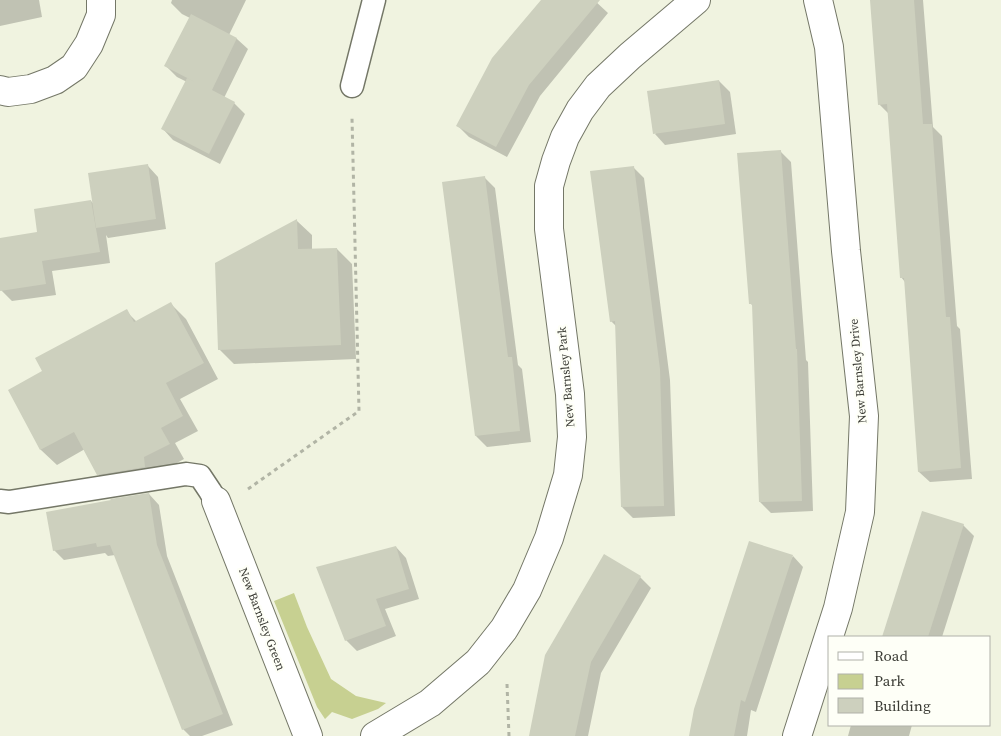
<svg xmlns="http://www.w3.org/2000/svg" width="1001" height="736" viewBox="0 0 1001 736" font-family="'Source Serif 4',serif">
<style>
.green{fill:#c7d091}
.shadow{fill:#0003}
.building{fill:#cdd0be}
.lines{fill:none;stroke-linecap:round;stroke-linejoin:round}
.lane-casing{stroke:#747767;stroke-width:25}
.street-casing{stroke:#747767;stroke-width:30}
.path{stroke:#b1b4a5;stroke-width:3;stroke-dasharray:4 4;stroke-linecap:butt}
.lane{stroke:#fff;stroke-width:22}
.street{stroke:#fff;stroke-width:28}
.labels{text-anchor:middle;stroke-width:4.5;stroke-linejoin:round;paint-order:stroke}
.street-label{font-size:12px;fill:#3b3c35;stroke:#fefff7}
</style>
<rect width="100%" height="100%" fill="#f0f3e0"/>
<!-- green -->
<path class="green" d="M 294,593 L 307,627 L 331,679 L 356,696 L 386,703 L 378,709 L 352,719 L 332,712 L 325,719 L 317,707 L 274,601 Z"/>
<!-- shadow -->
<g class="shadow">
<path d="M 0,0 L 39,0 L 42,17 L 0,26 Z"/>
<path d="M 172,0 L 246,0 L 229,35 L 237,39 L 248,49 L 224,98 L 234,103 L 245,114 L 220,164 L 173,140 L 163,129 L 187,82 L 177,77 L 166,66 L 190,18 L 182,14 L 171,3 Z"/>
<path d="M 542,0 L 594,0 L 608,13 L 540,96 L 507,157 L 469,137 L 458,126 Z"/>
<path d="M 871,0 L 923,0 L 933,127 L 942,136 L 957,326 L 960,329 L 972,479 L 930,482 L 919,472 L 905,282 L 901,277 L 889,114 L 879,104 Z"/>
<path d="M 719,81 L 730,92 L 736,134 L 665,145 L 655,134 Z"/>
<path d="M 780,151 L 791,162 L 806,360 L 808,362 L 813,511 L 771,513 L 760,502 L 754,307 L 750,303 Z"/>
<path d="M 148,166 L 158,177 L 166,229 L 108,238 L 106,235 L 110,263 L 52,271 L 56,295 L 12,301 L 1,290 L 0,239 L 39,233 L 91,201 L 94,204 Z"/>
<path d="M 633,167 L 644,178 L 670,380 L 675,516 L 633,518 L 622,507 L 616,326 L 611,321 Z"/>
<path d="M 484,177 L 495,188 L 518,365 L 522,369 L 531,442 L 487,447 L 476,436 Z"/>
<path d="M 297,221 L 312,235 L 312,250 L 337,249 L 352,264 L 356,359 L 234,364 L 219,349 Z"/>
<path d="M 171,304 L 186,319 L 218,379 L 180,399 L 198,431 L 175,443 L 184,459 L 159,473 L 113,489 L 98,474 L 85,449 L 57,465 L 41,450 L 10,390 L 44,371 L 126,311 L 137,322 Z"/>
<path d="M 149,494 L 159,505 L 167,556 L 233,725 L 202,736 L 190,736 L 183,729 L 115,555 L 108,556 L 105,553 L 64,560 L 54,550 Z"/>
<path d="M 923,512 L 963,525 L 974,536 L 942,637 L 883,637 Z"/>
<path d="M 396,547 L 406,558 L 419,599 L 385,609 L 396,636 L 357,651 L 346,640 Z"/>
<path d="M 793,556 L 803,567 L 756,712 L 751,710 L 747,736 L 690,736 Z"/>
<path d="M 640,577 L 651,588 L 601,673 L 588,736 L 530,736 Z"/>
<path d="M 851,725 L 912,725 L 909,736 L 848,736 Z"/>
</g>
<!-- building -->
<g class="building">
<path d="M 541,0 L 600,0 L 529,85 L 496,147 L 456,126 L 492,58 Z"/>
<path d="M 870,0 L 914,0 L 923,124 L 932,124 L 946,317 L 950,317 L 961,468 L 918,472 L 904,278 L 900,278 L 887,104 L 878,105 Z"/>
<path d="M 191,14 L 237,38 L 212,90 L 235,102 L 209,154 L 161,129 L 187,78 L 195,82 L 164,66 Z"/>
<path d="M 719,80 L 725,124 L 653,134 L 647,91 Z"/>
<path d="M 781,150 L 796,349 L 797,349 L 802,501 L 759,502 L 752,304 L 749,304 L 737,153 Z"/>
<path d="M 148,164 L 156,219 L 96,228 L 88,173 Z"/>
<path d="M 634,166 L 660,369 L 664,506 L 621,507 L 615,321 L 610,322 L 590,171 Z"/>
<path d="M 485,176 L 508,357 L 512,357 L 520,431 L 475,436 L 442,182 Z"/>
<path d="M 91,200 L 100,252 L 42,261 L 46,284 L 0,291 L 0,238 L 37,232 L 34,209 Z"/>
<path d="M 297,219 L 298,249 L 337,248 L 341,345 L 218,350 L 215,263 Z"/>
<path d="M 171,302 L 204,363 L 166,383 L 183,416 L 161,428 L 170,444 L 144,457 L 145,467 L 97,475 L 74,432 L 40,450 L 8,390 L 42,371 L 35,358 L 127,309 L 134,322 Z"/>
<path d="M 149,493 L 157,545 L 223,714 L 182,730 L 110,545 L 97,547 L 96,543 L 53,551 L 46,512 L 111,500 L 110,499 Z"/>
<path d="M 922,511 L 964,524 L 928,637 L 882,637 Z"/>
<path d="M 749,541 L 793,555 L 745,702 L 741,700 L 734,736 L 689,736 L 694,709 Z"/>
<path d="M 396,546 L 409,589 L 376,599 L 386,626 L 345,641 L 316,567 Z"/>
<path d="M 604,554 L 641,576 L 591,662 L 575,736 L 529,736 L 545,655 Z"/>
</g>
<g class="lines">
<defs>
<g id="lane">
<path d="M 352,86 L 374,0"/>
<path d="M 0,501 L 9,502 L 186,474 L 200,476 L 210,491 L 216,501"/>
</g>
<g id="street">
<path d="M 0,90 L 8,92 L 31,89 L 55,80 L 74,67 L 89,44 L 101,15 L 101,0"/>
<path d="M 216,501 L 308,736"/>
<path d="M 375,736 L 430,703 L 478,662 L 504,629 L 527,590 L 549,538 L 568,475 L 572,437 L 570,394 L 549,229 L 549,186 L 556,161 L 565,137 L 580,110 L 598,86 L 630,56 L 696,0"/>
<path d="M 797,736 L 838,608 L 860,512 L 864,416 L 846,251 L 829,47 L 818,0"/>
</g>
</defs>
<!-- lane casing -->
<use href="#lane" class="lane-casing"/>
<!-- street casing -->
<use href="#street" class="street-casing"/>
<!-- path -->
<g class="path">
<path d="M 248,489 L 359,411 L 352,118"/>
<path d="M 507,684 L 509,736"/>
</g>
<!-- lane -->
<use href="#lane" class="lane"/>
<!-- street -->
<use href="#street" class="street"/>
</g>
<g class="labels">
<!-- street labels -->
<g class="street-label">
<text transform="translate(858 371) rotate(-95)" y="4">New Barnsley Drive</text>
<text transform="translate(566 377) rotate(-95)" y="4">New Barnsley Park</text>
<text transform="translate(262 619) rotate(69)" y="4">New Barnsley Green</text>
</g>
</g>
<!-- legend -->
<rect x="828" y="636" width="162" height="90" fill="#fefff7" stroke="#b0b1a9"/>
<rect x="838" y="652" width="25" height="8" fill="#ffffff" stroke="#b0b1a9"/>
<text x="874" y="661" font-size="15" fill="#3b3c35">Road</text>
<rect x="838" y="674" width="25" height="15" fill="#c7d091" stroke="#b0b1a9"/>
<text x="874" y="686" font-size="15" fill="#3b3c35">Park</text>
<rect x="838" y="698" width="25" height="15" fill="#cdd0be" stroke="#b0b1a9"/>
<text x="874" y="711" font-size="15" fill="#3b3c35">Building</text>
</svg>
